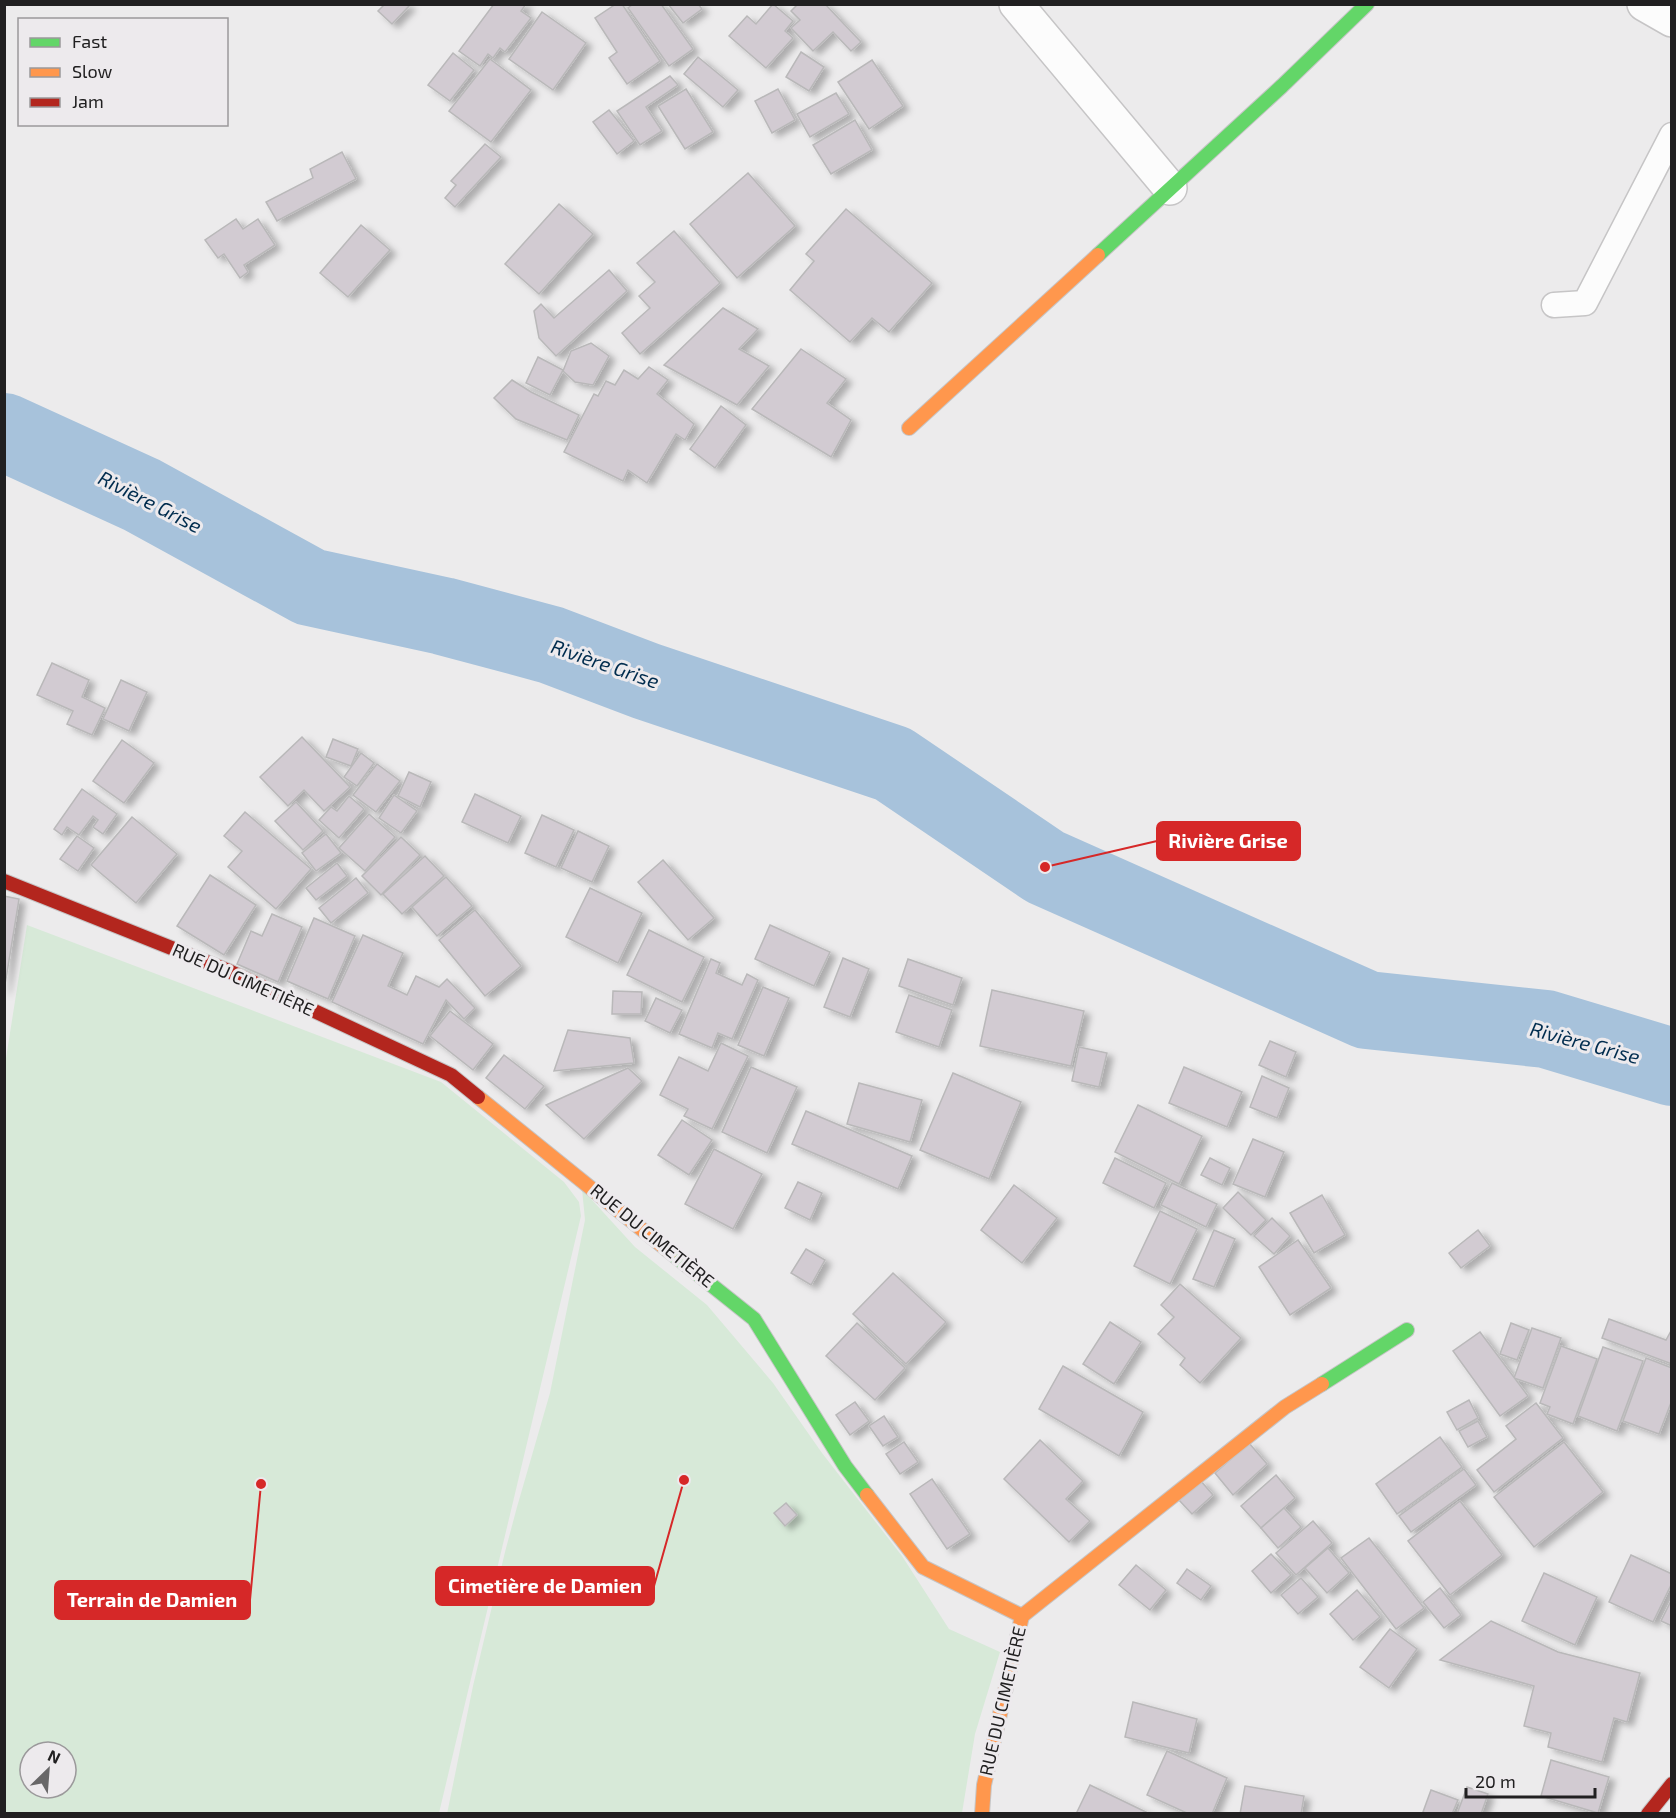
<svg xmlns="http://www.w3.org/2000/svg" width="1676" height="1818" viewBox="0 0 1676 1818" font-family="'Exo 2',sans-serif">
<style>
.green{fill:#d7e9d8;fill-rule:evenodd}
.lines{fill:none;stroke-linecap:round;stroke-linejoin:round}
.river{stroke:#a7c2db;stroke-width:78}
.building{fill:#d2cbd2;stroke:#b9b8b9;stroke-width:1.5;filter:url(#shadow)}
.lane-casing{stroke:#c6c5c6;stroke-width:27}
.street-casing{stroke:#c6c5c6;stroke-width:36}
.fast-casing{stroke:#c6c5c6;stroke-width:16}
.slow-casing{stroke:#c6c5c6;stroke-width:16}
.jam-casing{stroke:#c6c5c6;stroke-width:16}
.lane{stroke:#fcfcfc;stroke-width:24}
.street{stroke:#fcfcfc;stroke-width:33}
.fast{stroke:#63d668;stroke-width:14}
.slow{stroke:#ff974d;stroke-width:14}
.jam{stroke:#b3261e;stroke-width:14}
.labels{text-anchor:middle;stroke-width:6;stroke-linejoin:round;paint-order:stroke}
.street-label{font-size:18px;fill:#212021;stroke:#edeaed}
.water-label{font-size:20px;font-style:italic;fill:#002c4e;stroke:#edeaed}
.leader{fill:none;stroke:#d62828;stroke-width:2}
.callout-dot{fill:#d62828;stroke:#edeaed;stroke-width:2}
.callout{fill:#d62828;stroke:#d62828;stroke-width:2}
.callout-label{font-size:20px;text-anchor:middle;font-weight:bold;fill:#fff}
</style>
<defs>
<filter id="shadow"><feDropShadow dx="6" dy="4" stdDeviation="3" flood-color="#0004"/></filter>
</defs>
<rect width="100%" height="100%" fill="#ecebec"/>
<!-- green -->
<g class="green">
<path d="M 27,925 L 441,1082 L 564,1182 L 579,1202 L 581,1216 L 439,1813 L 5,1814 L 4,1071 ZM 30,1752 L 66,1752 L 66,1788 L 30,1788 Z"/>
<path d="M 582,1189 L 635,1247 L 707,1305 L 773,1383 L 822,1453 L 902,1556 L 949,1629 L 1000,1652 L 975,1734 L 962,1813 L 447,1814 L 473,1686 L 505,1552 L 517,1507 L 550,1393 L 585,1220 Z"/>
</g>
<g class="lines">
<!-- river -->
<path class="river" d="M 4,432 L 142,495 L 310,587 L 443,616 L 551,645 L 646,681 L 893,764 L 1045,867 L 1367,1010 L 1546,1029 L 1672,1067"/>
</g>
<!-- building -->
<g class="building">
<path d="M 385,4 L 408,4 L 409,6 L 392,24 L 378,11 Z"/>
<path d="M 494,4 L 526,4 L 521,11 L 531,18 L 505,52 L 500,48 L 493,58 L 488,54 L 480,66 L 459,51 Z"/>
<path d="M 616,4 L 622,4 L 660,61 L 627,84 L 609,58 L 617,52 L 595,18 Z"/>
<path d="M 633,4 L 661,4 L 693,49 L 669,66 L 628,8 Z"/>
<path d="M 668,4 L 698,4 L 702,9 L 683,23 Z"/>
<path d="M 773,4 L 793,21 L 785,31 L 793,38 L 766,68 L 729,36 L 747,16 L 756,24 Z"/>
<path d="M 798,4 L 825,4 L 861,42 L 851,51 L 833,32 L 813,51 L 791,28 L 800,20 L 791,11 Z"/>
<path d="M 542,12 L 586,43 L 553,90 L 509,59 Z"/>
<path d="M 801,52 L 824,67 L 809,91 L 786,77 Z"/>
<path d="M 453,53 L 474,70 L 450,101 L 428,85 Z"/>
<path d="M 698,57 L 738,90 L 723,107 L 684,74 Z"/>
<path d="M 490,59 L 531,90 L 491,142 L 449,111 Z"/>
<path d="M 872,60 L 903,106 L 869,129 L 838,82 Z"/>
<path d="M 670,76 L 678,85 L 646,107 L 662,131 L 640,145 L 617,111 Z"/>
<path d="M 686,89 L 713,132 L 685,149 L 658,106 Z"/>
<path d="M 778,89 L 795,120 L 772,133 L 755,101 Z"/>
<path d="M 836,93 L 849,114 L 810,137 L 797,114 Z"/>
<path d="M 609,110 L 634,141 L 617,154 L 593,122 Z"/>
<path d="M 855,120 L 872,150 L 831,174 L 813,145 Z"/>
<path d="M 485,144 L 501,157 L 455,207 L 445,198 L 456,185 L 451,181 Z"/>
<path d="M 342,152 L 356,179 L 277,221 L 266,202 L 313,178 L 310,169 Z"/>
<path d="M 748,173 L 795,226 L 737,278 L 690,224 Z"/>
<path d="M 559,204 L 593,234 L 539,294 L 505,264 Z"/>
<path d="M 846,209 L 932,283 L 889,332 L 872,318 L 850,342 L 790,290 L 814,261 L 806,254 Z"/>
<path d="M 236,219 L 243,229 L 258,219 L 275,245 L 244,265 L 248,272 L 240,278 L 224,254 L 218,258 L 205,240 Z"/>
<path d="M 361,225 L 390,250 L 348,297 L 320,273 Z"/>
<path d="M 674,231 L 720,283 L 640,354 L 622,333 L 650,308 L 639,296 L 655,282 L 637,263 Z"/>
<path d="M 609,270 L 627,291 L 556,356 L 539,338 L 534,311 L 541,304 L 554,318 Z"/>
<path d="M 723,308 L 758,329 L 739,349 L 769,366 L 737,405 L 664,365 Z"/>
<path d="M 591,343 L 609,356 L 593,385 L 575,382 L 563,371 L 571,351 Z"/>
<path d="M 801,349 L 846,379 L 827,403 L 851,420 L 831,457 L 752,409 Z"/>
<path d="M 538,357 L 563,370 L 550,395 L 526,383 Z"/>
<path d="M 649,367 L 668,380 L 657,394 L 694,424 L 685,440 L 676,434 L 647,483 L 628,470 L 623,481 L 564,452 L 594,394 L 598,396 L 606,381 L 615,385 L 624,370 L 638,379 Z"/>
<path d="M 512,380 L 531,392 L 579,415 L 567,440 L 516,419 L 494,398 Z"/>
<path d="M 721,406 L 746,425 L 715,468 L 690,449 Z"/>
<path d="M 52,663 L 89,680 L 82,697 L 105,708 L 92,735 L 67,724 L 73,711 L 37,695 Z"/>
<path d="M 121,680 L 147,692 L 129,731 L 103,719 Z"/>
<path d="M 302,737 L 350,787 L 324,811 L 304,790 L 288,806 L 260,777 Z"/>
<path d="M 333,739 L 358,749 L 351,766 L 326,757 Z"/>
<path d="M 122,740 L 154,763 L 124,803 L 93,781 Z"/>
<path d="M 361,753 L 374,763 L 357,786 L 344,777 Z"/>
<path d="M 377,764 L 400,781 L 376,812 L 353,795 Z"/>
<path d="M 409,772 L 431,782 L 420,807 L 398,796 Z"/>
<path d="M 82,789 L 117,814 L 103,834 L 93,827 L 98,820 L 93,816 L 79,835 L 67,827 L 62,835 L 54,829 Z"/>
<path d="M 475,794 L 521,816 L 508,843 L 462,822 Z"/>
<path d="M 394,795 L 417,811 L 401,833 L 379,818 Z"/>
<path d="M 349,796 L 364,809 L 339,838 L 319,820 L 331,807 L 337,811 Z"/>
<path d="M 296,802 L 323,831 L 303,850 L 275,821 Z"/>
<path d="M 245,812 L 311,869 L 276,909 L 228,867 L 242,851 L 224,836 Z"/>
<path d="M 369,814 L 395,837 L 365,871 L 339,848 Z"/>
<path d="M 542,815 L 574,830 L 556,867 L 525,853 Z"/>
<path d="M 132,817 L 177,854 L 136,903 L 91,865 Z"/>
<path d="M 578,831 L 609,846 L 592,882 L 561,868 Z"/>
<path d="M 326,834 L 341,853 L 316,871 L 302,853 Z"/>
<path d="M 77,836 L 94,848 L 78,871 L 60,859 Z"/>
<path d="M 401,837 L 420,855 L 381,895 L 362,876 Z"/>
<path d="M 425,856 L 444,876 L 402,914 L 383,894 Z"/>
<path d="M 663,860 L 714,918 L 688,940 L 638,882 Z"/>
<path d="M 337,863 L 347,876 L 316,900 L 306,888 Z"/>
<path d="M 210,875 L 256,905 L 224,955 L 177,926 Z"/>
<path d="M 446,877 L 472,906 L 437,936 L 412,907 Z"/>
<path d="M 356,878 L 368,893 L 331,923 L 319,908 Z"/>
<path d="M 590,888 L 642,913 L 618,963 L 566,937 Z"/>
<path d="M 4,896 L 19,899 L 4,991 Z"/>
<path d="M 475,910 L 521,966 L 485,996 L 439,940 Z"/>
<path d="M 272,914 L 302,927 L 278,982 L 237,964 L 251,931 L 262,936 Z"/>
<path d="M 314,918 L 355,936 L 328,999 L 287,981 Z"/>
<path d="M 770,925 L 830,952 L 814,986 L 755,959 Z"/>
<path d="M 649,930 L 704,957 L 682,1002 L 627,975 Z"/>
<path d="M 363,935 L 403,953 L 388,986 L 407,995 L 416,976 L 439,987 L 447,979 L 475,1008 L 464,1019 L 446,1000 L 423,1044 L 332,1002 Z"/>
<path d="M 843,958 L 869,969 L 850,1017 L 824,1007 Z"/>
<path d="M 711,959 L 720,963 L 716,973 L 742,985 L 747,974 L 758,980 L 732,1039 L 718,1033 L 712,1048 L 679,1034 Z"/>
<path d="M 908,959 L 962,978 L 953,1005 L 899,986 Z"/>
<path d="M 763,987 L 789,998 L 764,1056 L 738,1045 Z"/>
<path d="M 992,990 L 1084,1011 L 1071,1066 L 980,1046 Z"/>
<path d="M 613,991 L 642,992 L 641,1014 L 612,1014 Z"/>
<path d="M 909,995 L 952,1010 L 939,1047 L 896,1032 Z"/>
<path d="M 656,998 L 682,1010 L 670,1033 L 645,1021 Z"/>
<path d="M 450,1011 L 493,1044 L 473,1070 L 430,1036 Z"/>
<path d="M 568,1030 L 630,1038 L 634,1063 L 554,1071 Z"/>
<path d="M 1270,1041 L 1296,1052 L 1286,1077 L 1259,1065 Z"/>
<path d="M 721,1043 L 748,1056 L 712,1129 L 684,1116 L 688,1109 L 660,1095 L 679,1057 L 708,1071 Z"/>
<path d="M 1079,1047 L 1107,1053 L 1099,1087 L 1072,1081 Z"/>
<path d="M 504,1055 L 544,1086 L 525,1109 L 486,1078 Z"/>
<path d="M 751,1067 L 797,1087 L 767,1153 L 722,1132 Z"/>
<path d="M 1184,1067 L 1242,1092 L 1227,1127 L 1169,1103 Z"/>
<path d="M 628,1068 L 642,1081 L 584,1139 L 546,1105 Z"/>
<path d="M 953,1073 L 1021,1102 L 989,1179 L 920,1150 Z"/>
<path d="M 1262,1076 L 1289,1088 L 1277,1118 L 1250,1107 Z"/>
<path d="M 859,1083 L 922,1100 L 910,1142 L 847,1124 Z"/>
<path d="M 1138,1105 L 1202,1136 L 1179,1184 L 1115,1152 Z"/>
<path d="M 806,1111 L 912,1156 L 898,1189 L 792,1144 Z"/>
<path d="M 682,1120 L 712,1140 L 689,1175 L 658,1155 Z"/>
<path d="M 1253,1139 L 1284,1152 L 1265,1197 L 1233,1184 Z"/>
<path d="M 714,1149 L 762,1174 L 733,1229 L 685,1204 Z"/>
<path d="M 1115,1158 L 1166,1183 L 1154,1208 L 1103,1183 Z"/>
<path d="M 1210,1158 L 1230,1168 L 1222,1185 L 1201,1175 Z"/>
<path d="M 798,1182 L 822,1193 L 810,1220 L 785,1208 Z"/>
<path d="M 1172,1183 L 1217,1204 L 1206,1227 L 1161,1205 Z"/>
<path d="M 1014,1185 L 1057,1218 L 1022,1263 L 981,1230 Z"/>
<path d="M 1238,1192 L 1266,1220 L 1251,1235 L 1223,1208 Z"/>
<path d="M 1322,1195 L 1345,1235 L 1314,1253 L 1290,1213 Z"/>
<path d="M 1160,1211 L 1197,1229 L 1170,1284 L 1134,1266 Z"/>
<path d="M 1272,1218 L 1290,1236 L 1274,1254 L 1254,1236 Z"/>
<path d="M 1214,1230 L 1235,1239 L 1214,1287 L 1193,1279 Z"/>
<path d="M 1478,1230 L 1490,1246 L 1461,1268 L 1449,1253 Z"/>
<path d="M 1298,1240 L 1331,1288 L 1290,1315 L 1259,1267 Z"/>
<path d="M 806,1249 L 825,1260 L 811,1285 L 791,1273 Z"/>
<path d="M 893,1273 L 946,1322 L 906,1364 L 853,1314 Z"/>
<path d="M 1180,1284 L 1241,1338 L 1200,1383 L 1180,1365 L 1185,1358 L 1158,1334 L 1174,1317 L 1161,1305 Z"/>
<path d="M 1609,1319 L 1666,1340 L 1672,1329 L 1672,1364 L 1602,1338 Z"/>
<path d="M 1110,1322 L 1141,1342 L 1114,1384 L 1083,1364 Z"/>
<path d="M 857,1323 L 905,1368 L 875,1400 L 826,1356 Z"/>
<path d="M 1511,1323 L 1529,1330 L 1517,1360 L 1500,1354 Z"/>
<path d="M 1532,1328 L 1561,1338 L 1543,1388 L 1514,1378 Z"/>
<path d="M 1480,1332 L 1528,1396 L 1500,1416 L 1453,1351 Z"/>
<path d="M 1561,1346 L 1597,1359 L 1573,1424 L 1547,1414 L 1550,1407 L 1540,1403 Z"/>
<path d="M 1603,1347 L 1643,1361 L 1617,1431 L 1578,1416 Z"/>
<path d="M 1646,1358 L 1672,1368 L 1672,1400 L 1659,1434 L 1623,1421 Z"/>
<path d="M 1063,1366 L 1143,1412 L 1119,1456 L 1039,1409 Z"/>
<path d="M 1469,1400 L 1478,1418 L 1457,1430 L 1447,1412 Z"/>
<path d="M 855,1402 L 869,1421 L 850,1435 L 836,1415 Z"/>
<path d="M 1536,1403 L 1563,1438 L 1494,1492 L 1477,1470 L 1516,1439 L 1506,1426 Z"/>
<path d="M 884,1416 L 898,1437 L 883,1446 L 869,1426 Z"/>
<path d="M 1478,1421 L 1487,1437 L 1468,1447 L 1459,1431 Z"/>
<path d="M 1440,1437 L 1462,1467 L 1397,1514 L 1376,1484 Z"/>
<path d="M 1040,1440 L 1083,1481 L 1066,1499 L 1090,1521 L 1069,1542 L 1004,1479 Z"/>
<path d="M 904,1442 L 918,1462 L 900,1474 L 886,1454 Z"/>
<path d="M 1564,1442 L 1603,1492 L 1534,1547 L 1494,1497 Z"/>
<path d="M 1249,1443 L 1267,1464 L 1233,1495 L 1215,1473 Z"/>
<path d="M 1464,1469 L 1476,1485 L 1411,1532 L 1399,1516 Z"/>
<path d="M 1276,1475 L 1295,1498 L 1261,1528 L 1241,1506 Z"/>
<path d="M 932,1479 L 970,1534 L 947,1549 L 910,1494 Z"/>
<path d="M 1200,1480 L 1213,1495 L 1192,1514 L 1178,1499 Z"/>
<path d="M 1460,1501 L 1502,1555 L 1450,1595 L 1408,1541 Z"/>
<path d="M 786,1503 L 797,1515 L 785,1526 L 774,1513 Z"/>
<path d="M 1284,1508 L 1301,1527 L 1278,1548 L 1261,1528 Z"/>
<path d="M 1313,1521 L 1332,1543 L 1296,1575 L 1276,1553 Z"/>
<path d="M 1369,1538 L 1424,1608 L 1396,1629 L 1341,1558 Z"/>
<path d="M 1328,1548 L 1349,1573 L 1327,1593 L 1305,1568 Z"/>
<path d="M 1271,1554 L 1291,1575 L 1271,1593 L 1252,1571 Z"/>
<path d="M 1631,1555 L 1672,1574 L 1672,1583 L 1653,1622 L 1609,1602 Z"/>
<path d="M 1136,1565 L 1166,1590 L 1150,1610 L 1119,1585 Z"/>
<path d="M 1187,1569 L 1211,1586 L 1201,1600 L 1177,1583 Z"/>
<path d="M 1544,1573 L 1597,1597 L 1575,1645 L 1522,1621 Z"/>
<path d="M 1301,1578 L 1318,1597 L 1298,1614 L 1281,1595 Z"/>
<path d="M 1440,1588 L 1461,1615 L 1444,1628 L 1423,1602 Z"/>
<path d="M 1357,1590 L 1380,1617 L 1353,1640 L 1330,1614 Z"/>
<path d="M 1672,1599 L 1672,1626 L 1661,1621 Z"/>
<path d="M 1491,1621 L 1558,1652 L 1640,1673 L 1627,1722 L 1614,1718 L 1602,1762 L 1548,1747 L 1551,1733 L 1524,1726 L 1534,1686 L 1440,1660 Z"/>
<path d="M 1390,1629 L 1417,1649 L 1389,1688 L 1360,1667 Z"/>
<path d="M 1133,1702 L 1197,1719 L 1189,1753 L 1125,1737 Z"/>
<path d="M 1167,1751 L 1227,1778 L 1212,1814 L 1189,1814 L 1147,1795 Z"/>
<path d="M 1551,1760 L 1609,1777 L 1598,1813 L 1541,1796 Z"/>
<path d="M 1090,1785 L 1150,1814 L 1076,1814 Z"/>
<path d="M 1245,1786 L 1304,1796 L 1301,1814 L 1240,1814 Z"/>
<path d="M 1467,1787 L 1488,1794 L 1481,1814 L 1457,1814 Z"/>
<path d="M 1431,1790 L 1458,1800 L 1452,1814 L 1427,1814 L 1423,1812 Z"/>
</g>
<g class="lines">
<defs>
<path id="lane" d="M 1554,305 L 1585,303 L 1672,135"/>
<g id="street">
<path d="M 1016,4 L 1170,188"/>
<path d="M 1644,4 L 1672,20"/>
</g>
<g id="fast">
<path d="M 1098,255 L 1282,86 L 1367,4"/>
<path d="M 670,1252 L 754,1319 L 845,1466 L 867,1495"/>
<path d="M 1322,1384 L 1407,1330"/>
</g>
<g id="slow">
<path d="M 909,428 L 1098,255"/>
<path d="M 478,1097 L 670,1252"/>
<path d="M 867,1495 L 923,1567 L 1022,1616 L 984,1785 L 982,1814"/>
<path d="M 1022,1616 L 1285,1407 L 1322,1384"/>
</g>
<g id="jam">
<path d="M 4,881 L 229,971 L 451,1075 L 478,1097"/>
<path d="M 1648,1814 L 1672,1784"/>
</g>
</defs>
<!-- lane casing -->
<use href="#lane" class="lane-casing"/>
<!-- street casing -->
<use href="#street" class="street-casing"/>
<!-- fast casing -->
<use href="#fast" class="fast-casing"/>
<!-- slow casing -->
<use href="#slow" class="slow-casing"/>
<!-- jam casing -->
<use href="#jam" class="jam-casing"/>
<!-- lane -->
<use href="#lane" class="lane"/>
<!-- street -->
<use href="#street" class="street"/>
<!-- fast -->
<use href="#fast" class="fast"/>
<!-- slow -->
<use href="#slow" class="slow"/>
<!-- jam -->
<use href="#jam" class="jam"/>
</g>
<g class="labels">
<!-- street labels -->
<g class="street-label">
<text transform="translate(243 980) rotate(24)" y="6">RUE DU CIMETIÈRE</text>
<text transform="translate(652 1236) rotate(39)" y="6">RUE DU CIMETIÈRE</text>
<text transform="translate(1003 1701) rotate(-77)" y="6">RUE DU CIMETIÈRE</text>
</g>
<!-- water labels -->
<g class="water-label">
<text transform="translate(150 502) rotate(27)" y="7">Rivière Grise</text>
<text transform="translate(605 664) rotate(19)" y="7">Rivière Grise</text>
<text transform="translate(1585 1043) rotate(15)" y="7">Rivière Grise</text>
</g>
</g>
<!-- callouts -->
<path class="leader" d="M1045 867L1157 841M684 1480L654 1586M261 1484L250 1600"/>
<g class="callout-dot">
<circle cx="1045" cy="867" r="6"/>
<circle cx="684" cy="1480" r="6"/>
<circle cx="261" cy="1484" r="6"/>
</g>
<g class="callout">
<rect x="1157" y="822" width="143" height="38" rx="6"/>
<rect x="436" y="1567" width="218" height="38" rx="6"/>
<rect x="55" y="1581" width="195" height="38" rx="6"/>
</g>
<g class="callout-label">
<text x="1228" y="848">Rivière Grise</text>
<text x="545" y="1593">Cimetière de Damien</text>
<text x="152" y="1607">Terrain de Damien</text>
</g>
<!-- border -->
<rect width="1676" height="1818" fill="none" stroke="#212021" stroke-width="12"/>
<!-- legend -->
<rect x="18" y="18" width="210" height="108" fill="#edeaed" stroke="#9b999b" stroke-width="1.5"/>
<rect x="30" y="38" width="30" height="9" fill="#63d668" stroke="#9b999b" stroke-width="1.5"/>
<text x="72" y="48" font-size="18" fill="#212021">Fast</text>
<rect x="30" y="68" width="30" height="9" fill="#ff974d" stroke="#9b999b" stroke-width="1.5"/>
<text x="72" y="78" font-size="18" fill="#212021">Slow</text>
<rect x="30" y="98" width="30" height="9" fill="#b3261e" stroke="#9b999b" stroke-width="1.5"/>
<text x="72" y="108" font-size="18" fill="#212021">Jam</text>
<!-- north arrow -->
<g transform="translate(48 1770) rotate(25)"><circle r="28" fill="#edeaed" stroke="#9b999b" stroke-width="1.5"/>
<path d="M0-4.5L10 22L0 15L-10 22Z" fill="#686768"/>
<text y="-9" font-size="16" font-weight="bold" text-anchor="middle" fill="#212021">N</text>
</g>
<!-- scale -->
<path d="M1466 1788v9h129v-9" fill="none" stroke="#212021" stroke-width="3"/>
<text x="1475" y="1788" font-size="18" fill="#212021" stroke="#edeaed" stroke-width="4.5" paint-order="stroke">20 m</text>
</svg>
